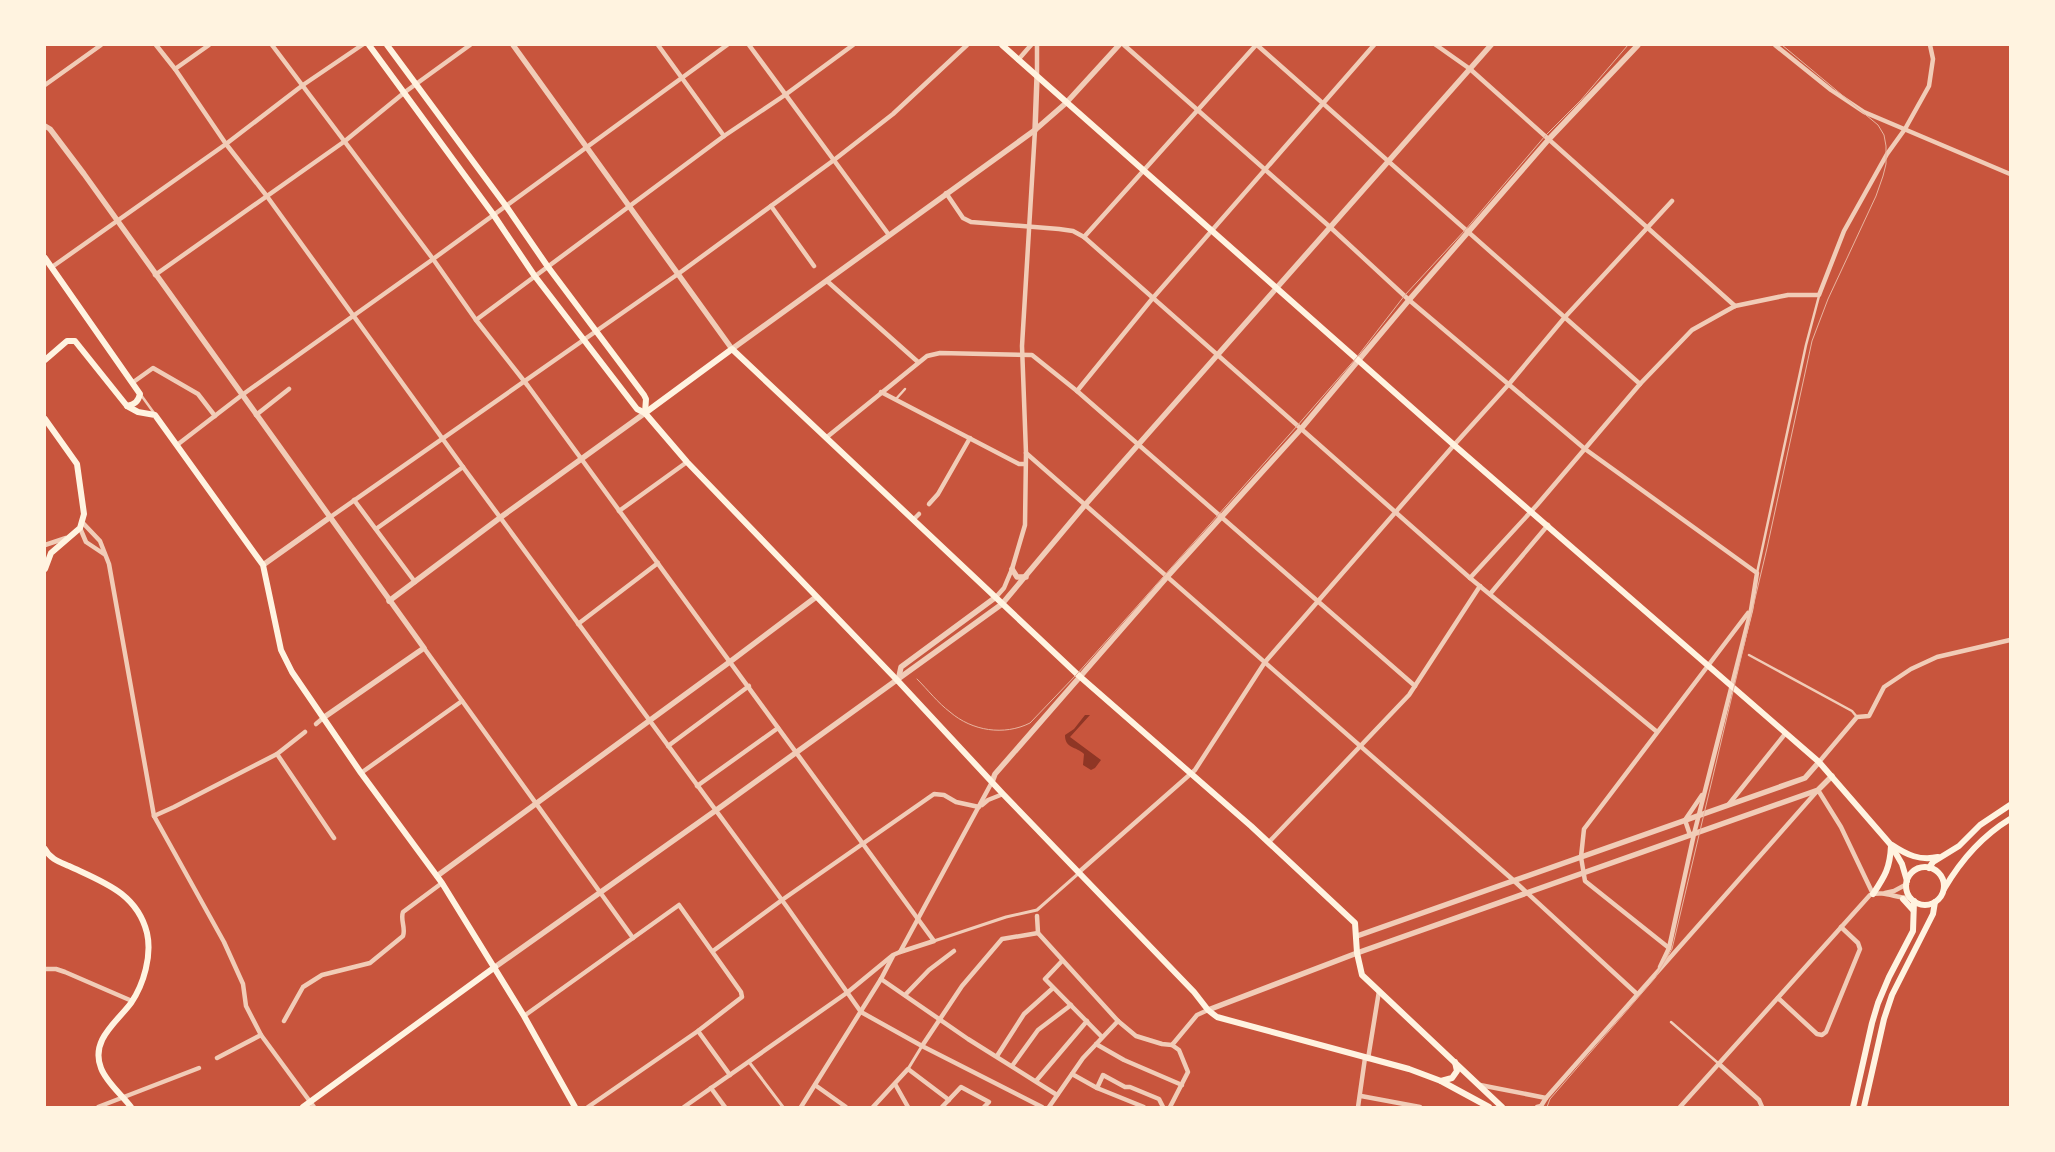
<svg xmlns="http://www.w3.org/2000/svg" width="2055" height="1152" viewBox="0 0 2055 1152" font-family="'Crimson Pro',serif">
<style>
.water{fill:#8f3625}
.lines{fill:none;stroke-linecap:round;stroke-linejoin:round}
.service{stroke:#f1ccb7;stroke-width:2.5}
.pedestrian{stroke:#f1ccb7;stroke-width:3}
.minor{stroke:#f1ccb7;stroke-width:4.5}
.tertiary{stroke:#f1ccb7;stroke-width:5.5}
.secondary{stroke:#fff3e0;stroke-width:6}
.tram{stroke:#e9b49f;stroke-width:1}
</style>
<rect width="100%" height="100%" fill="#c8553d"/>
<!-- water -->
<path class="water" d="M 1085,715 L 1090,715 L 1070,737 L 1101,760 L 1095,768 L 1091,770 L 1083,765 L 1084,754 C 1076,746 1065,749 1065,735 L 1074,729 Z"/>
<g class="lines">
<!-- service -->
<g class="service">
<path d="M 141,395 L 154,413"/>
<path d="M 896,399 L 905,389"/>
<path d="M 1757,573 L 1806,345 L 1819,296"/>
<path d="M 1749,655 L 1852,711 L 1857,717"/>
<path d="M 1671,1022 L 1718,1063"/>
</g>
<!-- pedestrian -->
<g class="pedestrian">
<path d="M 934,941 L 1006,917 L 1037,910 L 1079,873"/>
<path d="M 749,1062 L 783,1107"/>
<path d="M 908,1069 L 922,1046"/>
</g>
<!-- minor -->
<g class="minor">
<path d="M 156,45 L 175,69 L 226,144 L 266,195 L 463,467 L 787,907 L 861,1012 L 922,1046 L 1042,1107"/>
<path d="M 272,45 L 433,259 L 476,320 L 528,386 L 934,941 L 900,952"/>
<path d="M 658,45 L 724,136"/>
<path d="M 749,45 L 889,235"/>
<path d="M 1037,45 L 1037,76"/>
<path d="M 1124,45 L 1330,227 L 1409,300 L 1585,449 L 1757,573 L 1751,610 L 1694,834 L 1669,948 L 1660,967"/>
<path d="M 1257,45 L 1640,384"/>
<path d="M 1436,45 L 1470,69 L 1735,306"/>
<path d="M 1775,45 L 1831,90 L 1864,112 L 2010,174"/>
<path d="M 1018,60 L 1031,45"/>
<path d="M 175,69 L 209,45"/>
<path d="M 45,85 L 101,45"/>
<path d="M 946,193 L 963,218 L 971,222 L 1059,229 L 1073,231 L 1084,237 L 1470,578 L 1656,731"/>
<path d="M 771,206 L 814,266"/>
<path d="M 1084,237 L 1256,45"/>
<path d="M 52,267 L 226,144 L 303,85 L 362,45"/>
<path d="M 155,275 L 345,141 L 405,92 L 470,45"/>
<path d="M 827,281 L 918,362"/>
<path d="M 476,320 L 724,136 L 785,95 L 853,45"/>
<path d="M 132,383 L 153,368 L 198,394 L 215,416"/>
<path d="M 1077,391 L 1152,299 L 1374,45"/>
<path d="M 881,392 L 1019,464 L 1025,464"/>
<path d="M 256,415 L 289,389"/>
<path d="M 827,437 L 927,356 L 940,353 L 1032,355 L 1077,391 L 1415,686"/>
<path d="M 177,445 L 242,395 L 429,262 L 727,45"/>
<path d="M 1026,453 L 1512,879 L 1637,994"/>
<path d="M 354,500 L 415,582"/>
<path d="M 929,504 L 938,494 L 970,438"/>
<path d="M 619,511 L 687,462"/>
<path d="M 329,518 L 678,274 L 834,160 L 893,114 L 967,45"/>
<path d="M 914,519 L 919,514"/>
<path d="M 82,522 L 100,541 L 109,564 L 154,816 L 224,942 L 243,984 L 246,1006 L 261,1035 L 314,1107"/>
<path d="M 80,528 L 86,542 L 104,554"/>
<path d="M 376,529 L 463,467"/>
<path d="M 45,545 L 66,538"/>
<path d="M 1470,578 L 1537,505 L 1640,384 L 1692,330 L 1735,306 L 1788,295 L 1819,295 L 1844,231 L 1887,154 L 1905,129 L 1929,86 L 1933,59 L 1930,45"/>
<path d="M 1490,594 L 1548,525"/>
<path d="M 996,597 L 1004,588 L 1012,569 L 1025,525 L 1026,453 L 1022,346 L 1035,130"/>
<path d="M 578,624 L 658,563"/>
<path d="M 424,648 L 633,938"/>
<path d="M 316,724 L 323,718"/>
<path d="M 668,746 L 749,686"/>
<path d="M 277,754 L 334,838"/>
<path d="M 1819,762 L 1857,717 L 1869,716 L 1884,687 L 1911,669 L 1937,657 L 2010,640"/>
<path d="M 361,773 L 462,701"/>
<path d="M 697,786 L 778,728"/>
<path d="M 1729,804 L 1785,734"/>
<path d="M 982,805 L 988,800 L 1003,794"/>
<path d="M 154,816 L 174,807 L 277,754 L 305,732"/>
<path d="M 1690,835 L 1685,820 L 1702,795"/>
<path d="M 1269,842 L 1409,695 L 1480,586"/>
<path d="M 1079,872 L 1195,770 L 1265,662 L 1454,445 L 1509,384 L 1565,317 L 1672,201"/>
<path d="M 1885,893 L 1894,891 L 1907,884"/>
<path d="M 1037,916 L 1038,933 L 1118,1021 L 1136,1036 L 1162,1044 L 1172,1045 L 1197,1015 L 1208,1010"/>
<path d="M 1669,948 L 1585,881 L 1581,857 L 1584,829 L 1748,613"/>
<path d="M 713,951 L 782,900 L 934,794 L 944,795 L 956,802 L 979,807"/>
<path d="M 1062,961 L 1045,979 L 1102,1037"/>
<path d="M 45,969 L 56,969 L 65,972 L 132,1001"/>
<path d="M 881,979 L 968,1039 L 1057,1095"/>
<path d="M 905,995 L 929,970 L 954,951"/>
<path d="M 1778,998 L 1817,1034 L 1822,1035 L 1826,1032 L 1860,949 L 1858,943 L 1841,927"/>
<path d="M 524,1016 L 679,905 L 741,992 L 742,997 L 698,1031 L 588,1107"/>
<path d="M 284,1021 L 303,987 L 322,975 L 370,963 L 403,936 C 406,928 400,920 403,912 L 442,883"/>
<path d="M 698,1031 L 730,1075"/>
<path d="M 1096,1044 L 1124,1060 L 1182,1085"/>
<path d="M 922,1046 L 962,986 L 1002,939 L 1038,933"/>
<path d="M 997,1056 L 1024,1014 L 1053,988"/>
<path d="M 217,1058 L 261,1035"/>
<path d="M 1368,1059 L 1379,991"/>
<path d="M 1719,1064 L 1759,1100 L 1762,1107"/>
<path d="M 1012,1066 L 1038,1030 L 1071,1005"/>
<path d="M 1072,1074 L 1097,1088 L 1144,1107"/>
<path d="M 1036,1081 L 1087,1021"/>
<path d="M 895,1084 L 908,1107"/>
<path d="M 815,1085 L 846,1107"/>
<path d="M 1480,1085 L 1546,1098"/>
<path d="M 711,1088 L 725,1107"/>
<path d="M 1097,1088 L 1103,1075 L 1125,1087 L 1130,1087 L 1159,1099 L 1163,1107"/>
<path d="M 1361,1096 L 1420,1107"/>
<path d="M 98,1107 L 199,1068"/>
<path d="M 684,1107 L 848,992 L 893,955 L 900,952 L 992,782"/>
<path d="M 801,1107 L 881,979 L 893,956"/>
<path d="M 873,1107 L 908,1069 L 949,1100"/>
<path d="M 942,1107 L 961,1087 L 989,1102 L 984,1107"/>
<path d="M 1049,1107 L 1083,1058 L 1118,1021"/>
<path d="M 1170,1107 L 1188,1072 L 1179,1050 L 1172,1045"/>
<path d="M 1358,1107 L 1365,1058"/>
<path d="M 1537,1107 L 1541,1106 L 1546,1098 L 1818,790 L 1841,827 L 1873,894"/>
<path d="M 1680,1107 L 1870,895 C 1884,890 1897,899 1911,898"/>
</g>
<!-- tertiary -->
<g class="tertiary">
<path d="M 513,45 L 732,349 L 1035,130 L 1066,103 L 1119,45"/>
<path d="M 45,126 L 50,129 L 84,174 L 424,648 L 323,718"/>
<path d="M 1035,130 L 1037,77"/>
<path d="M 263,565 L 329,518"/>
<path d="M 1012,569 L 1017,577 L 1026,577"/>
<path d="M 389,601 L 501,517 L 645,413"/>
<path d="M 898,681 L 901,667 L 996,597"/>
<path d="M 992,782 L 995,774 L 1167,577 L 1300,430 L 1409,300 L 1549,139 L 1638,45"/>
<path d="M 437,876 L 731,661 L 816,597"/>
<path d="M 1357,936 L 1805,778 L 1819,762"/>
<path d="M 495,967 L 722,806 L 1002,604 L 1085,505 L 1491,45"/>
<path d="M 1208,1010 L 1357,953 L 1818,790 L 1832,776"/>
</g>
<!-- secondary -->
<g class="secondary">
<path d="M 369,45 L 493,214 L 534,275 L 637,409 L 645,413 L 687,462 L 898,681 L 1003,794 L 1194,992 L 1208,1010 L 1217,1017 L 1409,1069 L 1441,1081 L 1489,1107"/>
<path d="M 387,45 L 506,206 L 548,267 L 644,395 L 646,399 L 645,413"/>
<path d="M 1002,45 L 1454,445 L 1819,762 L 1891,845 L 1902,864 L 1907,881"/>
<path d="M 45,258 L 140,394 C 138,402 135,404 127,406"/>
<path d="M 45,360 L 67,341 L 75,341 L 127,406 L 138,412 L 155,415 L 255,554 L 263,565 L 281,650 L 292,672 L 361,773 L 442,883 L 524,1016 L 575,1107"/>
<path d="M 645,413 L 732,349 L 1077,674 L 1251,826 L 1355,923 L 1357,953 L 1362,975 L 1502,1107"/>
<path d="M 45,419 L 77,464 L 84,514 L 80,528 L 51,553 L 45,569"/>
<path d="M 1892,845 C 1907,855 1920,861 1938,857"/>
<path d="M 45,849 C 50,859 60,862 69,866 C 103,882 137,893 147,933 C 152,955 144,984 131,1003 C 117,1022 90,1040 101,1068 C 106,1082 122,1095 131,1107"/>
<circle cx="1925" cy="886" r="19"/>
<path d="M 1929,868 L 1933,862 L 1959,846 L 1980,825 L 2010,805"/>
<path d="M 1944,889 C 1961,860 1982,836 2010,819"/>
<path d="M 1873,894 C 1885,876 1890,868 1891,846"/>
<path d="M 1903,899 L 1913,910"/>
<path d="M 1441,1081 L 1452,1078 L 1457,1071 L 1455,1062"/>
<path d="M 303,1107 L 495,967"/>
<path d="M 1853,1107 L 1872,1023 L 1878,1003 L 1889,977 L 1913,931 L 1914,901"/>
<path d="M 1864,1107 L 1884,1019 L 1892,995 L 1933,914 L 1935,902"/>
</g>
<!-- tram -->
<g class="tram">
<path d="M 917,679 C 928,690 938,703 950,712 C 972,731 1004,736 1030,723 L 1077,674 L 1297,426 L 1357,357 L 1405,295 L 1466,229 L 1545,136 L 1581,100 L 1628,45"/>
<path d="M 1547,1107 L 1550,1099 L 1655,978 L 1672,949 L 1767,548 L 1812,341 L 1828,299 L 1876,196 L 1883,176 L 1886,164 L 1886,146 L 1884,135 L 1878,125 L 1782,45"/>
</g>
</g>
<!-- border -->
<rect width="2055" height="1152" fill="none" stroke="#fff3e0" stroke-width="92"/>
</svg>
